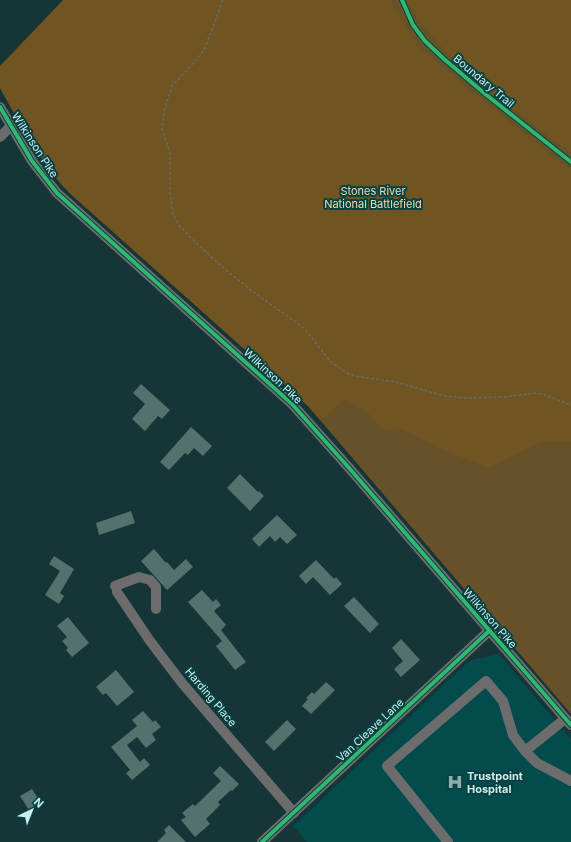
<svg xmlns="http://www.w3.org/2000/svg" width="571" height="842" viewBox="0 0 571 842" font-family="Inter,sans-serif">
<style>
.built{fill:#034b4c}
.green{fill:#675128}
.forest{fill:#705421}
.building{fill:#53726e}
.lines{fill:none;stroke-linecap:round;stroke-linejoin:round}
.path{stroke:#636c6c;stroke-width:1.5;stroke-dasharray:3 2;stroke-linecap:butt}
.minor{stroke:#6d6c6d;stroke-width:10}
.cycleway-casing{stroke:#074243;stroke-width:6}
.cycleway{stroke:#33b770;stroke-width:4}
.labels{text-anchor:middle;stroke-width:4;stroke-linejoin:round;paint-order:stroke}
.street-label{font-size:11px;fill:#d1ebeb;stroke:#074243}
.park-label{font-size:11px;fill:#f9d7a8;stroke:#074243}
.poi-label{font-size:11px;font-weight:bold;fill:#d1ebeb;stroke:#074243;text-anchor:start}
</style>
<rect width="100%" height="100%" fill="#153536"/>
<!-- built -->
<path class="built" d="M 499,654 L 571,739 L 571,842 L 307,842 L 293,826 L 470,660 Z"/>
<!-- green -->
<path class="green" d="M 68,0 L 571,0 L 571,714 L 308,406 L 74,197 L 61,184 L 38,154 L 29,140 L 0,88 L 0,67 Z"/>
<!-- forest -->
<g class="forest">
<path d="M 63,0 L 390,0 L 417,45 L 471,91 L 559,161 L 571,168 L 571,441 L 543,441 L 489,468 L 455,455 L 399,428 L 385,432 L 369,414 L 345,399 L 321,421 L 308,406 L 289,389 L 74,197 L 61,184 L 38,154 L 29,140 L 0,88 L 0,66 Z"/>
<path d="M 408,0 L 571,0 L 571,153 L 527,120 L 446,52 L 416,17 Z"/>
</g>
<!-- building -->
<g class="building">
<path d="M 141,384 L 170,410 L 162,419 L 158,416 L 145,431 L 132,419 L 145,404 L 133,393 Z"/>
<path d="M 191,427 L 212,446 L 203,456 L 194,448 L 188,455 L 185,453 L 169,470 L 160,462 Z"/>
<path d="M 240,474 L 258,492 L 259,491 L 264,496 L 250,511 L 227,488 Z"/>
<path d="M 131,511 L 135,523 L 99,535 L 96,523 Z"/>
<path d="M 277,515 L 297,535 L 287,544 L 280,537 L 275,542 L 270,536 L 259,547 L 252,539 Z"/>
<path d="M 154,549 L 166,563 L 167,562 L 174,570 L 186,559 L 193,567 L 167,590 L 141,561 Z"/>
<path d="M 54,556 L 74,569 L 60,593 L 64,596 L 59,604 L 45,595 L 60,571 L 49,564 Z"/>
<path d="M 316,560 L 334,579 L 336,577 L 342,584 L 330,595 L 313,577 L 306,584 L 299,576 Z"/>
<path d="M 202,590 L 213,602 L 216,599 L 221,605 L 214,611 L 226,625 L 221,630 L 246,662 L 235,670 L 216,646 L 222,641 L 188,602 Z"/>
<path d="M 354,597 L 379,624 L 370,633 L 344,606 Z"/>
<path d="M 68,617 L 89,643 L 72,657 L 66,650 L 68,648 L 62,641 L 67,637 L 57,626 Z"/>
<path d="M 401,639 L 420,660 L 401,677 L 394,669 L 403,661 L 392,648 Z"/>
<path d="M 116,670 L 134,692 L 117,706 L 106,693 L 103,695 L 96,687 Z"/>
<path d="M 326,682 L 335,690 L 311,714 L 302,706 L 308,699 L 306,698 L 312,692 L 314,694 Z"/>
<path d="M 143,711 L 153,722 L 155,720 L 161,727 L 152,734 L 156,740 L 146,748 L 137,737 L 127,745 L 140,762 L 144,758 L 150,765 L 132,780 L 126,773 L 130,770 L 111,747 L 137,726 L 132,720 Z"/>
<path d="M 287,720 L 296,729 L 274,751 L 265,742 Z"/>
<path d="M 220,766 L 239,784 L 232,791 L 231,790 L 218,802 L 220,805 L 206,819 L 210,824 L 195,837 L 181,820 L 186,817 L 182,813 L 193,804 L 195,806 L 221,781 L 213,773 Z"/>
<path d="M 32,789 L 41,803 L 29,810 L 20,796 Z"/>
<path d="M 169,825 L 186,842 L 157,842 L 166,833 L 164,830 Z"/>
</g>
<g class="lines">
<!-- path -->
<path class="path" d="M 223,0 L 205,48 L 199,57 L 172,86 L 165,107 L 162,129 L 170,153 L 170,194 L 173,214 L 178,224 L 188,235 L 221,266 L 252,291 L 304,328 L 330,361 L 347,373 L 355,376 L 395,382 L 445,396 L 465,398 L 505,397 L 534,393 L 543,394 L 571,405"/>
<!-- minor -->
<g class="minor">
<path d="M 0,107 L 32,161 L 57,193 L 292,404 L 350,469 L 571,725"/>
<path d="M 0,137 L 11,126"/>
<path d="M 115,586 L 139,577 L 150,580 L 156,587 L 156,609"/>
<path d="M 117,592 L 150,641 L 182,683 L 294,813"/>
<path d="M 565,719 L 525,751 L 537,763 L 571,781"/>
<path d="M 262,842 L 489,631"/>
<path d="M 448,842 L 387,766 L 486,681 L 503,701 L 513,735 L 525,751"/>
</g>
<defs>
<g id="cycleway">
<path d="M 402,0 L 413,25 L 425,41 L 444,59 L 484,93 L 571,162"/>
<path d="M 0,107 L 32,161 L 57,193 L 292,404 L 350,469 L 571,725"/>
<path d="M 262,842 L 489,631"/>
</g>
</defs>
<!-- cycleway casing -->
<use href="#cycleway" class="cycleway-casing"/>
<!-- cycleway -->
<use href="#cycleway" class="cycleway"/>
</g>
<!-- icons -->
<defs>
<symbol id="hospital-bare" viewBox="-9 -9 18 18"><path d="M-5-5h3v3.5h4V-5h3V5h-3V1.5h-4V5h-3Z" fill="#8fabac" stroke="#074243" stroke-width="2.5" paint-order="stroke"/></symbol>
</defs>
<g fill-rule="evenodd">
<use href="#hospital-bare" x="444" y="771" width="22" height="22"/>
</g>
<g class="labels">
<!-- street labels -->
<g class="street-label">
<text transform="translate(484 81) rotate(40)" y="4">Boundary Trail</text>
<text transform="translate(35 145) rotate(57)" y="4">Wilkinson Pike</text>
<text transform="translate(273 376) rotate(43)" y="4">Wilkinson Pike</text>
<text transform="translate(490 618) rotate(49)" y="4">Wilkinson Pike</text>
<text transform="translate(211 697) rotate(50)" y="4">Harding Place</text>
<text transform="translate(370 730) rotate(-43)" y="4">Van Cleave Lane</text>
</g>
<!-- park labels -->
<g class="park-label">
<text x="373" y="195">Stones River<tspan x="373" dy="13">National Battlefield</tspan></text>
</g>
<!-- poi labels -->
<g class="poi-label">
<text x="467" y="780">Trustpoint<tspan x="467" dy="13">Hospital</tspan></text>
</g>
</g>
<!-- north arrow -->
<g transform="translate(32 810) rotate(43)" stroke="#074243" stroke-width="3" paint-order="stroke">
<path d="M0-3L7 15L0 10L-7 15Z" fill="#d1ebeb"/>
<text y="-6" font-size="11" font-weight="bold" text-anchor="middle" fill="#d1ebeb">N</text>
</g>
</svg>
